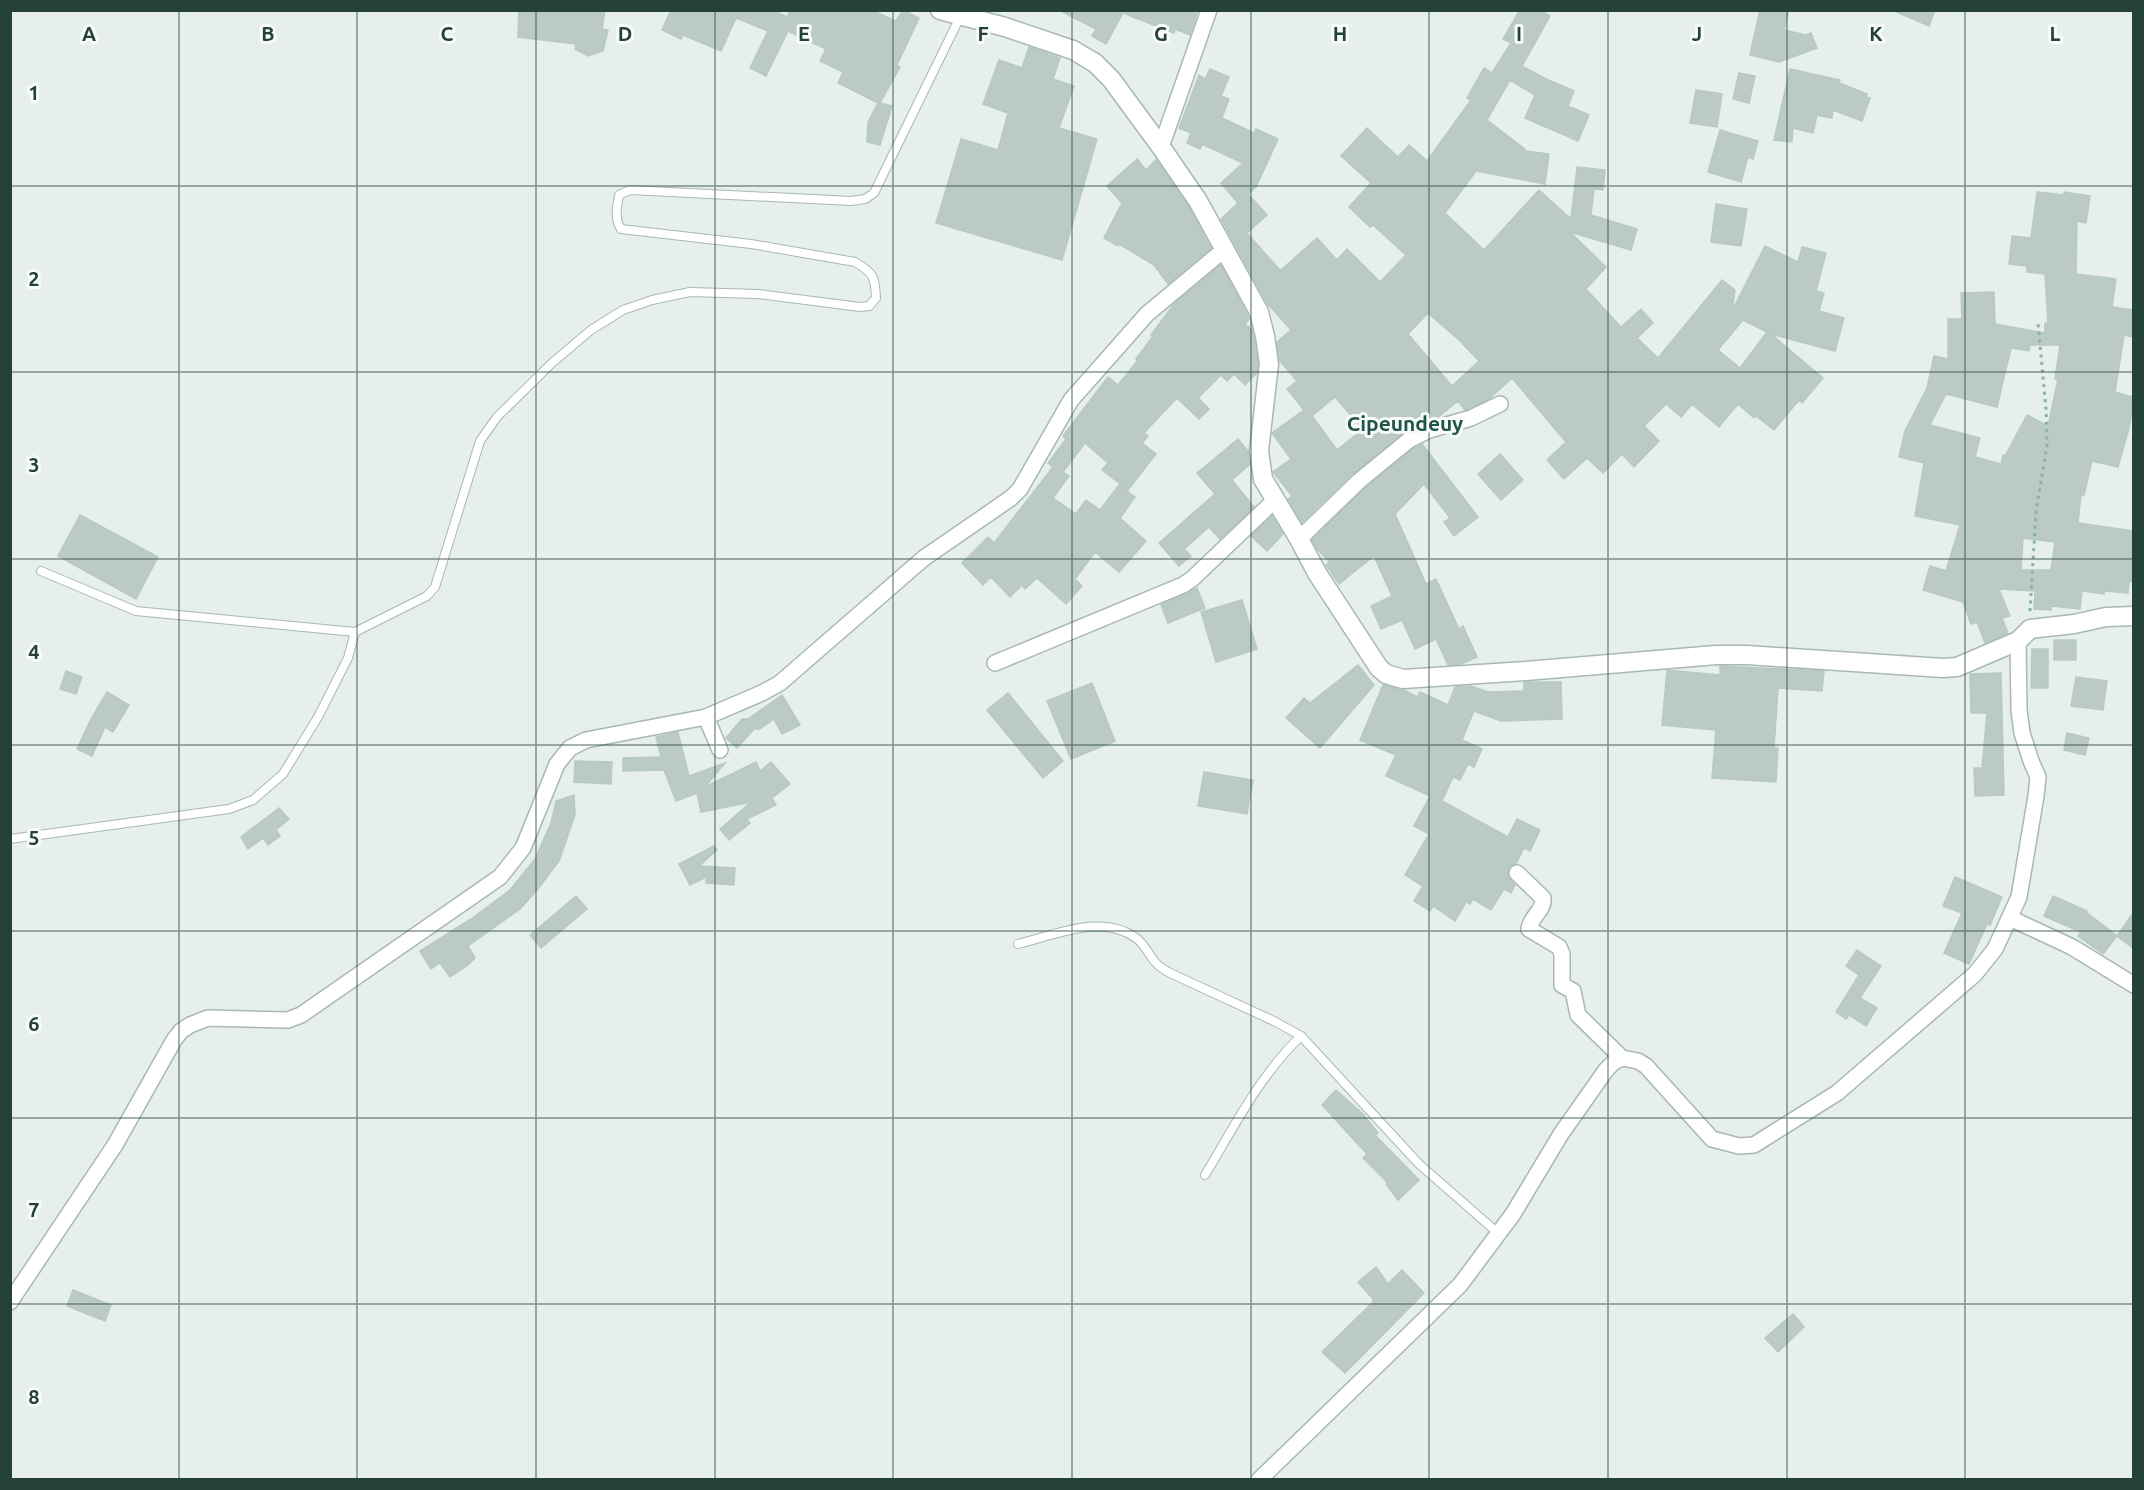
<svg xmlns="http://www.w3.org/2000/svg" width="2144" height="1490" viewBox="0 0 2144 1490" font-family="Ubuntu,sans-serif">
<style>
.building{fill:#bbcac4;stroke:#b8c9c2;stroke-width:1.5;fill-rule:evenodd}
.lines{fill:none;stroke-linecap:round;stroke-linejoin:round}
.service-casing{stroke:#a8b8b2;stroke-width:10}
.minor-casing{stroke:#a8b8b2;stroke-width:18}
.tertiary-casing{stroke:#a8b8b2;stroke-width:21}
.path{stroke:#86b3a5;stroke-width:3;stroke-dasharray:3 4.5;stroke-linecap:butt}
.service{stroke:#fff;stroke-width:8}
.minor{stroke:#fff;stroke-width:15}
.tertiary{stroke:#fff;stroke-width:18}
.grid{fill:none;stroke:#24423a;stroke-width:1.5;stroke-opacity:0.55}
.labels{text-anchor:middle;stroke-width:6;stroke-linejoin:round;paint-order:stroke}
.quarter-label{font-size:21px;font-weight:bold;fill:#1f5548;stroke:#f7fbf9}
.grid-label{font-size:20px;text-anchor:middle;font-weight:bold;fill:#24423a;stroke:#f7fbf9;stroke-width:6;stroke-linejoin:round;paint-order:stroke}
</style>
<rect width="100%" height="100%" fill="#e6efeb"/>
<!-- building -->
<g class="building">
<path d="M 519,10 L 605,10 L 602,29 L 608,30 L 603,51 L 588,56 L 575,49 L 576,44 L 518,37 Z"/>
<path d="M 671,10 L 773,10 L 787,17 L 790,10 L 871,10 L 896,21 L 903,10 L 919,18 L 897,65 L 900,67 L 880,103 L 892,106 L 880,145 L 867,142 L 868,122 L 878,103 L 838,83 L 843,72 L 820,61 L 826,49 L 788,31 L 766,76 L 750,68 L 768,31 L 736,18 L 721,51 L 683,35 L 681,39 L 662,30 Z"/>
<path d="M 1059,10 L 1198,10 L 1190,35 L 1175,29 L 1174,33 L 1123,13 L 1106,44 L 1092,36 L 1096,29 Z"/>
<path d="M 1520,10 L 1541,10 L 1550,16 L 1522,66 L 1544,78 L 1574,91 L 1568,106 L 1589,115 L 1578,141 L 1525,118 L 1535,95 L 1510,80 L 1487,120 L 1525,149 L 1525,151 L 1549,154 L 1545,184 L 1476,171 L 1445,213 L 1484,250 L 1539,190 L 1571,219 L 1577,167 L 1605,170 L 1603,190 L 1594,189 L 1591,215 L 1637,229 L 1631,250 L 1570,232 L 1606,267 L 1586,289 L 1621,327 L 1641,309 L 1653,323 L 1637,338 L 1658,358 L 1722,280 L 1735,290 L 1732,311 L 1765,246 L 1798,262 L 1802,247 L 1826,253 L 1816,291 L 1824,293 L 1819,311 L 1844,318 L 1835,351 L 1771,334 L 1823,378 L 1802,403 L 1799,400 L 1774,430 L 1756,416 L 1754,418 L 1738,404 L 1719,427 L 1692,404 L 1681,417 L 1666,404 L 1644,426 L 1659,441 L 1634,467 L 1622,454 L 1603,473 L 1587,458 L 1564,479 L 1547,460 L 1566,442 L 1512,378 L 1489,399 L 1468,409 L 1465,410 L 1458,401 L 1438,417 L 1430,420 L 1424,413 L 1408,426 L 1410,429 L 1352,474 L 1302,522 L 1288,499 L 1292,496 L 1273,472 L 1291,459 L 1272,433 L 1304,410 L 1287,389 L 1297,381 L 1280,361 L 1277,342 L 1291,330 L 1267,303 L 1221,219 L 1238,203 L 1221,183 L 1243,163 L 1202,144 L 1200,149 L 1187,143 L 1191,133 L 1179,128 L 1199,75 L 1205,79 L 1210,69 L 1229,77 L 1221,96 L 1229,99 L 1222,118 L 1254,133 L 1256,129 L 1278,139 L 1256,187 L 1248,194 L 1267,215 L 1247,233 L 1278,268 L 1281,270 L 1317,238 L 1337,260 L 1347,249 L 1380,282 L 1406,255 L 1373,225 L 1370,227 L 1349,207 L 1371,183 L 1341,156 L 1367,128 L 1398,157 L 1409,145 L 1427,161 L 1471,100 L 1467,98 L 1484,68 L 1492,73 L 1511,43 L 1503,39 ZM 1428,313 L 1459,340 L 1479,361 L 1452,386 L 1408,334 ZM 1743,320 L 1767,332 L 1740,368 L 1718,350 ZM 1335,397 L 1363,429 L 1337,450 L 1312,416 Z"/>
<path d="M 1760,10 L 1789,10 L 1784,30 L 1806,35 L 1811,33 L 1817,48 L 1779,62 L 1750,55 Z"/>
<path d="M 1892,10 L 1935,10 L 1929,26 Z"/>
<path d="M 1029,47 L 1060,58 L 1053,79 L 1074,86 L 1059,128 L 1097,139 L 1062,260 L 936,223 L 961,139 L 998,150 L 1008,113 L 983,104 L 999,60 L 1022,68 Z"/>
<path d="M 1790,69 L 1840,80 L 1839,83 L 1867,94 L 1866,97 L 1870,98 L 1862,121 L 1833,110 L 1832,118 L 1817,115 L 1813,133 L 1793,128 L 1792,142 L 1774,140 Z"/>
<path d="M 1739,73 L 1755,76 L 1749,103 L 1733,99 Z"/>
<path d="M 1696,90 L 1722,94 L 1717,127 L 1690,123 Z"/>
<path d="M 1720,130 L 1758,141 L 1753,159 L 1748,157 L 1741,182 L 1708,172 Z"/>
<path d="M 1137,159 L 1146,170 L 1156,160 L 1159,164 L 1187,204 L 1211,248 L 1168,284 L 1154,265 L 1119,244 L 1118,246 L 1104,238 L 1122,203 L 1107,186 Z"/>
<path d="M 2037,192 L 2064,195 L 2064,192 L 2090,196 L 2086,223 L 2077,221 L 2076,274 L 2116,279 L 2112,307 L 2133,310 L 2133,337 L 2124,335 L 2115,392 L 2133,397 L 2133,408 L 2128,432 L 2118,467 L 2092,461 L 2084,495 L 2081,495 L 2078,523 L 2133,531 L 2133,582 L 2129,581 L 2128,593 L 2104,591 L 2104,594 L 2082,591 L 2080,609 L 2051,606 L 2051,610 L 2034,609 L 2035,591 L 1999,589 L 2010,616 L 2002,618 L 2008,633 L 1985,643 L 1977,622 L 1971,624 L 1963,602 L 1923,590 L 1930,566 L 1946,571 L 1960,525 L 1915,516 L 1924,463 L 1899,457 L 1905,431 L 1927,388 L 1934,356 L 1948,359 L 1948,319 L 1962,319 L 1961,293 L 1994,292 L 1995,324 L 2045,333 L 2045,323 L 2048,323 L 2045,274 L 2027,272 L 2027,266 L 2009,264 L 2012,236 L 2031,238 ZM 2030,345 L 2060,345 L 2055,379 L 2058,379 L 2048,426 L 2027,415 L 2005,456 L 2003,455 L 2001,464 L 1975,457 L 1980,438 L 1930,425 L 1946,394 L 1997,407 L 2011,348 L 2029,351 ZM 2023,538 L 2055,542 L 2051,570 L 2021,570 Z"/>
<path d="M 1716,204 L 1747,209 L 1741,246 L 1711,242 Z"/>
<path d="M 1221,265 L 1248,316 L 1249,319 L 1245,324 L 1252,330 L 1254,338 L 1258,364 L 1257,373 L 1245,385 L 1234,374 L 1227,381 L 1221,375 L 1198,398 L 1209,409 L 1199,419 L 1177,398 L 1144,433 L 1148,436 L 1142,443 L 1156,454 L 1128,490 L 1102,470 L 1108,463 L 1085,443 L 1063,472 L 1069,476 L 1053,498 L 1076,514 L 1086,500 L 1100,510 L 1119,485 L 1135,497 L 1120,518 L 1146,541 L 1119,572 L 1095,552 L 1075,579 L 1082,586 L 1066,604 L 1037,578 L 1025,589 L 1022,585 L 1010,597 L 991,577 L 983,585 L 962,563 L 988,537 L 994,543 L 1053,467 L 1048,463 L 1066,439 L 1063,436 L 1108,377 L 1118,385 L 1138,360 L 1136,359 L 1153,336 L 1151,335 L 1174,304 Z"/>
<path d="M 1238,439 L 1248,451 L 1250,464 L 1232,480 L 1254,507 L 1220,539 L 1209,527 L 1184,549 L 1191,556 L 1179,566 L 1159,543 L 1215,494 L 1197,473 Z"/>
<path d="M 1422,444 L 1478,517 L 1454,536 L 1444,522 L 1450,518 L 1424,484 L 1395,514 L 1426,584 L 1436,579 L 1459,629 L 1463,626 L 1477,657 L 1461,664 L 1448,665 L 1436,639 L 1415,649 L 1402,620 L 1381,629 L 1371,606 L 1392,596 L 1374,556 L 1339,584 L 1326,565 L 1330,562 L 1316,548 L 1312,540 L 1365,488 L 1414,448 Z"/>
<path d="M 1500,454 L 1523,480 L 1501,500 L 1478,474 Z"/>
<path d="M 80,515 L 158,557 L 136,599 L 58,556 Z"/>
<path d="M 1272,516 L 1283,534 L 1267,551 L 1251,536 Z"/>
<path d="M 1197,588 L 1205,608 L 1168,623 L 1161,605 Z"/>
<path d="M 1242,600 L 1257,649 L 1216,662 L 1201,612 Z"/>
<rect x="2054" y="640" width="22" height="20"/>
<path d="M 2032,649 L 2048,649 L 2048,688 L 2031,688 Z"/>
<path d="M 1358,665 L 1374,685 L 1320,748 L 1286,718 L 1304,698 L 1310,703 Z"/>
<path d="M 1720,666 L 1824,671 L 1822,691 L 1778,688 L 1774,748 L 1778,748 L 1776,782 L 1712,778 L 1716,730 L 1662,725 L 1667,670 L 1720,675 Z"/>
<path d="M 66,671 L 82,677 L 76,694 L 60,689 Z"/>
<path d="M 2001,673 L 2004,795 L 1975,796 L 1974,768 L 1982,768 L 1987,713 L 1971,713 L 1970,674 Z"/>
<path d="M 2076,677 L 2107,681 L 2103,710 L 2071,706 Z"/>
<path d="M 1524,682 L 1561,682 L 1562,719 L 1501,721 L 1474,711 L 1462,740 L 1482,749 L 1474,767 L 1468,764 L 1460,780 L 1453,777 L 1442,801 L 1508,837 L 1517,819 L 1540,830 L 1530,851 L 1524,848 L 1516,864 L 1510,866 L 1508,870 L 1508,876 L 1515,885 L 1511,893 L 1504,889 L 1491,910 L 1473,899 L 1470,904 L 1466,902 L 1455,921 L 1433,906 L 1430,911 L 1414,901 L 1423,886 L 1405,875 L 1429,834 L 1414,826 L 1430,796 L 1386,776 L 1396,755 L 1360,740 L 1383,685 L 1404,690 L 1417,697 L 1420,692 L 1448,705 L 1455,687 L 1471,686 L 1488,692 L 1524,691 Z"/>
<path d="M 1092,683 L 1115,741 L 1071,759 L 1047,701 Z"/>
<path d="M 107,692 L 129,705 L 113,732 L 105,727 L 92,756 L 77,749 L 91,719 Z"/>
<path d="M 1008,693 L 1063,761 L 1043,778 L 987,710 Z"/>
<path d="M 782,695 L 800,725 L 782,734 L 774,719 L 760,729 L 754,729 L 737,748 L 726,738 L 742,719 L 748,719 Z"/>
<path d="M 678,732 L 689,776 L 725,763 L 705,787 L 756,762 L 760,771 L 771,762 L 790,784 L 772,798 L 776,805 L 747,819 L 750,823 L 729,840 L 720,829 L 751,802 L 701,812 L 697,793 L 676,801 L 664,770 L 623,771 L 623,758 L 661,757 L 656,737 Z"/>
<path d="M 2067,733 L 2089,738 L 2085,755 L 2064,750 Z"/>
<path d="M 575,761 L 612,762 L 611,784 L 574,782 Z"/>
<path d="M 1204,772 L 1253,780 L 1247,814 L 1198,806 Z"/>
<path d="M 574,795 L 575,815 L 559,861 L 538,889 L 520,909 L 468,946 L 475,958 L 468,965 L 450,977 L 440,963 L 431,969 L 420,951 L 471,919 L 510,890 L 535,859 L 551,823 L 556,801 Z"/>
<path d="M 279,808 L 289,819 L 276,830 L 280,836 L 268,845 L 263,838 L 248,849 L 241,837 Z"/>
<path d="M 714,846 L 717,850 L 699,866 L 735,868 L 734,885 L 706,883 L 706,877 L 690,885 L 679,864 Z"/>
<path d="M 1955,877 L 2002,897 L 1990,925 L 1987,924 L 1969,964 L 1944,953 L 1962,913 L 1943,906 Z"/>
<path d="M 576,896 L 587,909 L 541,948 L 530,935 Z"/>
<path d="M 2053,896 L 2087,911 L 2086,912 L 2117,936 L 2103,954 L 2078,936 L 2081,932 L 2044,916 Z"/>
<path d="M 2133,913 L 2133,948 L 2117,936 Z"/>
<path d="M 1857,950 L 1881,966 L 1860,998 L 1877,1008 L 1866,1026 L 1849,1015 L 1846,1019 L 1836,1012 L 1859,975 L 1846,966 Z"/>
<path d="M 1336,1090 L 1363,1114 L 1378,1133 L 1375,1135 L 1419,1180 L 1398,1200 L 1386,1184 L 1388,1183 L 1363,1158 L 1367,1154 L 1322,1105 Z"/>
<path d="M 1376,1267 L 1388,1284 L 1402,1270 L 1424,1293 L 1345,1373 L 1322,1352 L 1373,1302 L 1373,1299 L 1358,1282 Z"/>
<path d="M 73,1290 L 111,1305 L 105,1321 L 67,1306 Z"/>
<path d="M 1793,1314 L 1804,1327 L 1778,1352 L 1765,1338 Z"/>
</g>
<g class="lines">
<defs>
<g id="service">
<path d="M 41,571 L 136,611 L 355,632 L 427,596 L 435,587 L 480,441 L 497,417 L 552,363 L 591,330 L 623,310 L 652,300 L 690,292 L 758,294 L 860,307 L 869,306 L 876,298 C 875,277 874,273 855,262 L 751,244 L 621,229 C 614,218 617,208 619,195 L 630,190 L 851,201 L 865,199 L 874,193 L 960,17"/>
<path d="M 10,839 L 229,809 L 253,800 L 283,774 L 318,717 L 348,658 L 355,632"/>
<path d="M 1018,944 C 1055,935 1102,913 1136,938 C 1145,944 1149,956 1157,964 C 1160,967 1165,970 1168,972 L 1276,1022 L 1301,1036 L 1419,1164 L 1499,1234"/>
<path d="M 1205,1175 C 1234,1127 1260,1075 1301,1036"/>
</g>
<g id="minor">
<path d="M 1161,147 L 1209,10"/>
<path d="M 1299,539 L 1359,481 L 1409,440 L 1429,430 L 1471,418 L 1500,404"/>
<path d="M 995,663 L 1183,585 L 1192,579 L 1276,499"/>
<path d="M 706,717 L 720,750"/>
<path d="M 1517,873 L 1543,898 C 1545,910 1530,917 1529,929 L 1559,947 L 1562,954 L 1562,985 L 1573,991 L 1578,1015 L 1622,1058"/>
<path d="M 2010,918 L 2072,947 L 2134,985"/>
<path d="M 10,1302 L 115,1145 L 174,1040 L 181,1031 L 190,1025 L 208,1018 L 288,1020 L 301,1015 L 500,877 L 523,848 L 557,764 L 570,748 L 586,740 L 706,717 L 762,693 L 780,683 L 924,558 L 1011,498 L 1020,489 L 1071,400 L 1147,314 L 1225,249"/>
<path d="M 1259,1480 L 1460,1285 L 1513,1214 L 1561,1134 L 1606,1070 L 1614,1062 L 1622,1058 L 1638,1061 L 1646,1066 L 1712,1139 L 1739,1146 L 1754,1145 L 1837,1093 L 1975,974 L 1995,949 L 2019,897 L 2036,796 L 2038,777 L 2031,761 L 2022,733 L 2019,710 L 2018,641"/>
</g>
<path id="tertiary" d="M 940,10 L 1005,27 L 1073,50 L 1095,63 L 1111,79 L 1161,147 L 1198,201 L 1259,312 L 1265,336 L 1269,364 L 1259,451 L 1263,479 L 1299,539 L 1317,573 L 1379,668 L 1386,674 L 1403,679 L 1526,671 L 1716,655 L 1747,655 L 1943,668 L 1957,667 L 2018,641 L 2030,629 L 2074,624 L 2106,617 L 2134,616"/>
</defs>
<!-- service casing -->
<use href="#service" class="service-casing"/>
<!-- minor casing -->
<use href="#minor" class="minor-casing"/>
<!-- tertiary casing -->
<use href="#tertiary" class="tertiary-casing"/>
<!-- path -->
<path class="path" d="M 2030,611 L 2036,512 L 2047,445 L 2046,409 L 2038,323"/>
<!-- service -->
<use href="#service" class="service"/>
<!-- minor -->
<use href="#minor" class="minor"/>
<!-- tertiary -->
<use href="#tertiary" class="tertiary"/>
</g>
<!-- grid -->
<path class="grid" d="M 179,10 L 179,1480M 357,10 L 357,1480M 536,10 L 536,1480M 715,10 L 715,1480M 893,10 L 893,1480M 1072,10 L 1072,1480M 1251,10 L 1251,1480M 1429,10 L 1429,1480M 1608,10 L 1608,1480M 1787,10 L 1787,1480M 1965,10 L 1965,1480M 10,186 L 2134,186M 10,372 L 2134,372M 10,559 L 2134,559M 10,745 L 2134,745M 10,931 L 2134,931M 10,1118 L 2134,1118M 10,1304 L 2134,1304"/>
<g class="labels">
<!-- quarter labels -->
<g class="quarter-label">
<text x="1405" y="431">Cipeundeuy</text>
</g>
</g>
<g class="grid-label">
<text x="89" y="41">A</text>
<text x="268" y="41">B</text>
<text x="447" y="41">C</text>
<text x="625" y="41">D</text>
<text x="804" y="41">E</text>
<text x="983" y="41">F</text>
<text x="1161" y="41">G</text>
<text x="1340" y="41">H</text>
<text x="1519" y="41">I</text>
<text x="1697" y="41">J</text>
<text x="1876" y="41">K</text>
<text x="2055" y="41">L</text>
<text x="34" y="100">1</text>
<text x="34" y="286">2</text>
<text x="34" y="472">3</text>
<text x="34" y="659">4</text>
<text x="34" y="845">5</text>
<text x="34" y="1031">6</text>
<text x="34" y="1217">7</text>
<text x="34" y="1404">8</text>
</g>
<!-- border -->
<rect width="2144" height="1490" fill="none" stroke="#24423a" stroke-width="24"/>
</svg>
